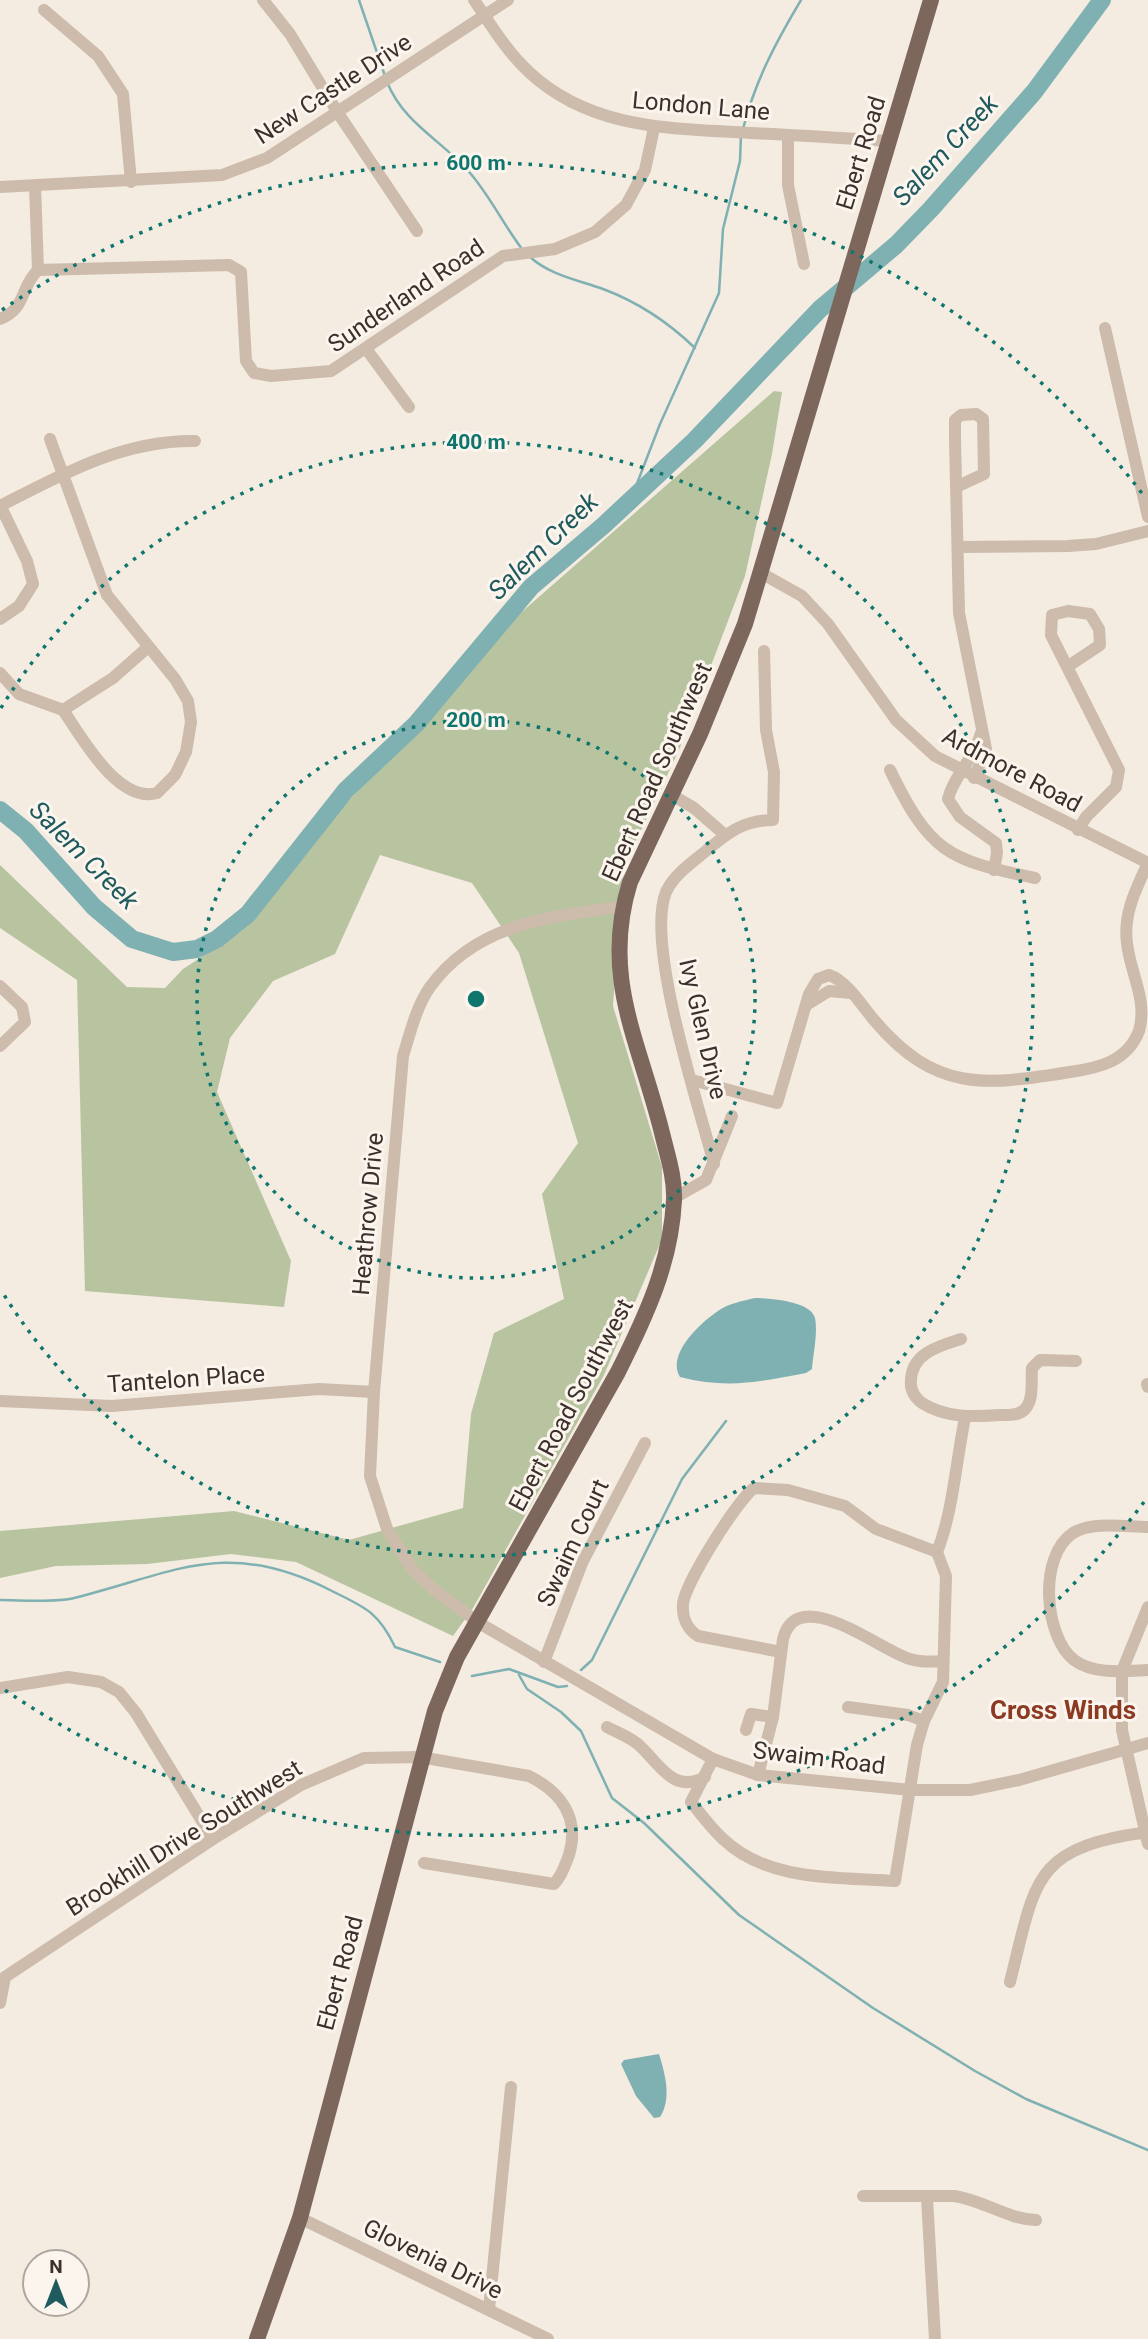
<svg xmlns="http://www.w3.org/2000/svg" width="1148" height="2339" viewBox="0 0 1148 2339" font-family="Roboto,sans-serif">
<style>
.green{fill:#b8c4a0}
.water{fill:#7fb0b2}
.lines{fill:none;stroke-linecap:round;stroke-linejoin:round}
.stream{stroke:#7fb0b2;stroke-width:2.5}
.river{stroke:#7fb0b2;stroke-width:18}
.minor{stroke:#cdbbac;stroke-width:12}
.major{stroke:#7d675c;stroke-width:16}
.ring{fill:none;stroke:#0f766e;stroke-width:3.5;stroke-dasharray:3.5 7}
.labels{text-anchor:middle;stroke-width:6;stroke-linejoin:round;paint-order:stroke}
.street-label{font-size:24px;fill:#3b302b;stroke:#fbf5ee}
.water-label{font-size:26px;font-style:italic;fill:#1f5a5e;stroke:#fbf5ee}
.neighbourhood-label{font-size:26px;font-weight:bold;fill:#8c3b22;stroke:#fbf5ee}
.centre{fill:#0f766e;stroke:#fbf5ee;stroke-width:3.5}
.ring-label{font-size:21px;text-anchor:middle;font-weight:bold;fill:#0f766e;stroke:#fbf5ee;stroke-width:6;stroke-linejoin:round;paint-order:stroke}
</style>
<rect width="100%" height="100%" fill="#f4ebe1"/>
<!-- green -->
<path class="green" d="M 774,391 L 782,392 L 772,454 L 745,576 L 679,750 L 623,868 L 613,1006 L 662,1167 L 662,1239 L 604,1375 L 473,1608 L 453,1636 L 296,1562 L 231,1554 L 147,1564 L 56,1566 L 0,1578 L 0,1531 L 234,1511 L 349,1540 L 463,1508 L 471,1414 L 494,1333 L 564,1299 L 542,1194 L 578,1143 L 519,953 L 472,883 L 380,855 L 335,954 L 273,981 L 230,1038 L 217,1092 L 291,1261 L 284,1307 L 85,1291 L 77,980 L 0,928 L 0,865 L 127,987 L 165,988 L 183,969 L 240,932 L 316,837 L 508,624 Z"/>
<!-- water -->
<g class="water">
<path d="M 755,1298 C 769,1298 811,1301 815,1318 C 818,1333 813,1354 812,1369 L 806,1373 C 759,1382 727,1389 680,1377 C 666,1355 700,1323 718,1311 C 729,1303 743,1301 755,1298 Z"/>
<path d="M 659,2054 C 665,2074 672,2098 660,2117 L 654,2118 L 636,2096 L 621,2064 L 624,2060 Z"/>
</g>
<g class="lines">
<!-- stream -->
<g class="stream">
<path d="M 359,0 L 385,76"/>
<path d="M 387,82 C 404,124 442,140 470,173 C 490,196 503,224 522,249"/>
<path d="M 743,129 C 755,81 776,42 801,0"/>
<path d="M 529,256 C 549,275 578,280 603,289 C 638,302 668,322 695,348"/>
<path d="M 631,499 L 660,424 L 719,293 L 723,229 L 740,161 L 741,135"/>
<path d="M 0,1600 C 20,1600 55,1603 74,1598 C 175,1573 225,1537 330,1590 C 364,1607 378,1611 395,1647 L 440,1662"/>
<path d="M 581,1670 L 592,1660 L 682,1479 L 726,1421"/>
<path d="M 519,1675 L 527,1689 L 561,1712 L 581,1731 L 612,1798 L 644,1823 L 739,1915 L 873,2008 L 975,2071 L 1026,2099 L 1148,2150"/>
<path d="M 472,1676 L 509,1669 L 558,1687 L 567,1686"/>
</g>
<!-- river -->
<path class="river" d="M 0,810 L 26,831 L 94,907 L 132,939 L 173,952 L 197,949 L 217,939 L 248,914 L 346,790 L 416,724 L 531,587 L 604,525 L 694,441 L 820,309 L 896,245 L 931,209 L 1034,92 L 1102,0"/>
<!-- minor -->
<g class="minor">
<path d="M 263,0 L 290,34 L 338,113 L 417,231"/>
<path d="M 474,0 C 491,25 507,52 529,72 C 591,130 671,128 750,133 C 796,135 842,138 889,141"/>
<path d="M 44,10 L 98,56 L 123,94 L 131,182"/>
<path d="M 788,135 L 788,185 L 804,264"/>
<path d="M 0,187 L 222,175 L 267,158 L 508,0"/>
<path d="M 38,270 L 229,265 L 241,272 L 246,361 L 254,373 L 271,376 L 331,371 L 503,256 L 555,249 L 595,232 L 626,205 L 645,170 L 654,128"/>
<path d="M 0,319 C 27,308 20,287 38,270 L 35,186"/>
<path d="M 1105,328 L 1148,517"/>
<path d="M 367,350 L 409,407"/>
<path d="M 50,439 L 107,595 L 175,679 L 188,701 L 191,722 L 186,752 L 175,775 L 157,793 C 118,804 81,736 63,710"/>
<path d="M 956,487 L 984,474 L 983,419 L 976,414 L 961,415 L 955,420 L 955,440 L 959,613 L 986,749 L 974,778"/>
<path d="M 0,505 L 27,561 L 33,584 L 19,606 L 0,619"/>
<path d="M 0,506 C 62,474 123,440 195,441"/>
<path d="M 958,547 L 1068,546 L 1096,544 L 1148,531"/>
<path d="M 759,572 L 802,596 L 828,624 L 896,720 L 935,756 L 1148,863"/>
<path d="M 1067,667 L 1100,645 L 1099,629 L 1090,614 L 1068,611 L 1052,615 L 1051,635 L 1119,770 L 1116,787 L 1086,817 L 1078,830"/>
<path d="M 0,673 L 19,694 L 63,710 L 113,678 L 147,648"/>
<path d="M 981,733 C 974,759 953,777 948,799 L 960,817 L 996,843 L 997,853 L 994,870"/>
<path d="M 890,770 C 930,852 947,860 1035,878"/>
<path d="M 672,795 L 694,808 L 725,835"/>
<path d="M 622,907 C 552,916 476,923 430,987 C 416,1007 410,1034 403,1056 L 374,1392 L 370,1476 L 387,1529 L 412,1569 L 432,1588 L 479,1623 L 713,1759 L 758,1775 L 911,1790 L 970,1790 L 1019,1780 L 1148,1743"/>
<path d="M 0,986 L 22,1007 L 25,1022 L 0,1046"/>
<path d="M 808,1004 L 829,991 L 851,993"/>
<path d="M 692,1080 L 777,1103 L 809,994 L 818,979 L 829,975 C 847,981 862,1006 874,1020 C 935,1092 983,1086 1070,1072 C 1098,1068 1127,1062 1139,1031 C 1148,1000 1130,973 1127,943 C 1123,914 1136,889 1148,863"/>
<path d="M 714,1164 C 699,1106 645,944 666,892 C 674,874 693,862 707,850 C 729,832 744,820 773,820 L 774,772 L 766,730 L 764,651"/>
<path d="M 674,1198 L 706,1180 L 732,1116"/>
<path d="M 961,1339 C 939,1346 912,1353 911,1380 C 910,1389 914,1397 922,1403 C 945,1418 974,1417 1000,1415 C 1008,1415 1019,1416 1025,1409 C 1034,1400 1031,1380 1032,1368 L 1040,1360 L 1076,1361"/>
<path d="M 1147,1384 L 1148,1387"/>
<path d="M 0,1401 L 112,1406 L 319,1389 L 374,1392"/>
<path d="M 1148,1527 C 1126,1527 1093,1521 1073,1533 C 1038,1556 1044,1636 1074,1660 C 1094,1675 1125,1671 1148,1670"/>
<path d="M 937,1552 C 953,1512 956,1461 965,1418"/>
<path d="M 1148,1607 L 1122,1671 L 1122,1730 L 1148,1844"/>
<path d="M 544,1662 L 582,1563 L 645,1443"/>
<path d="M 0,1688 L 68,1677 L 101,1682 L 119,1692 L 136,1713 L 213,1839"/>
<path d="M 848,1707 L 908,1715 L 924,1721"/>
<path d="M 607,1727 C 618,1733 633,1738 641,1747 C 660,1765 674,1794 705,1777"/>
<path d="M 746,1730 L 751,1714 L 773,1717"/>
<path d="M 713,1759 L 691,1802 C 701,1814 711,1828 723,1839 C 768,1882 837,1877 895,1881 L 917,1745 L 924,1721 L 943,1682 L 946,1576 L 937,1552 L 876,1529 L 845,1506 L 788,1490 L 754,1488 C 737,1501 685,1583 683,1604 C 682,1617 687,1629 698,1636 L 781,1652"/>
<path d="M 758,1775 L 773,1717 L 783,1639 C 798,1582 881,1651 910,1659 C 920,1662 932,1662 943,1661"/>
<path d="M 1010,1982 C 1036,1879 1032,1848 1148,1832"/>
<path d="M 0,2003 L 5,1977 L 213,1839 L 301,1785 L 364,1758 L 420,1757 L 529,1776 C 561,1792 580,1818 569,1855 C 565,1865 562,1876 554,1884 L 424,1863"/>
<path d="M 863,2196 L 954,2196 C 983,2200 1007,2219 1036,2220"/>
<path d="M 927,2198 L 935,2339"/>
<path d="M 300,2218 L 548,2339"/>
<path d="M 489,2309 L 511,2087"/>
</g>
<!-- major -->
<path class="major" d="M 257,2339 L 300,2218 L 435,1711 L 457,1657 L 618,1372 C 646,1316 671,1263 674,1200 C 675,1179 668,1157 663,1137 C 641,1044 600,979 630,882 L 700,734 L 745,624 L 931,0"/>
</g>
<!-- distance rings -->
<g class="ring">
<circle cx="476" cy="999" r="279"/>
<path d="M1 708A557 557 0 1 1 1 1290"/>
<path d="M1144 1502A836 836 0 0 1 2 1688M2 310A836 836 0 0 1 1144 496"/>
</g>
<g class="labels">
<!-- street labels -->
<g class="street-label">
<text transform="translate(333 89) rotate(-33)" y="8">New Castle Drive</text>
<text transform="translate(701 106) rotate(5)" y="8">London Lane</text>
<text transform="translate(861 153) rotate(-73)" y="8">Ebert Road</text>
<text transform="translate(406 296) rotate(-34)" y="8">Sunderland Road</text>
<text transform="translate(1012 770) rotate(28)" y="8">Ardmore Road</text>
<text transform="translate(657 772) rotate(-66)" y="8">Ebert Road Southwest</text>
<text transform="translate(703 1029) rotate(77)" y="8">Ivy Glen Drive</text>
<text transform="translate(368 1214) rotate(-85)" y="8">Heathrow Drive</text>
<text transform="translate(186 1379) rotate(-4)" y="8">Tantelon Place</text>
<text transform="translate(571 1405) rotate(-62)" y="8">Ebert Road Southwest</text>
<text transform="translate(573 1543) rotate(-65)" y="8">Swaim Court</text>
<text transform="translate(819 1758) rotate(7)" y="8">Swaim Road</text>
<text transform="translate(184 1838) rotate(-32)" y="8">Brookhill Drive Southwest</text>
<text transform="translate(340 1973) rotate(-75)" y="8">Ebert Road</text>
<text transform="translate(433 2259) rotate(26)" y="8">Glovenia Drive</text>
</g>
<!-- water labels -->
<g class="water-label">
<text transform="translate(945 150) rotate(-47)" y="9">Salem Creek</text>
<text transform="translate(543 546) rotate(-44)" y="9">Salem Creek</text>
<text transform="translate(84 855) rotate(45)" y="9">Salem Creek</text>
</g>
<!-- neighbourhood labels -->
<g class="neighbourhood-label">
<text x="1063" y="1719">Cross Winds</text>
</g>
</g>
<circle cx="476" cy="999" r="10" class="centre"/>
<g class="ring-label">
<text x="476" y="170">600 m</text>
<text x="476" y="449">400 m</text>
<text x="476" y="727">200 m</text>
</g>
<!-- north arrow -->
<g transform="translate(56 2283)"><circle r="33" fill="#fbf5ee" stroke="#aea6a0" stroke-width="2"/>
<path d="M0-5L12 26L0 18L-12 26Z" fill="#1f5a5e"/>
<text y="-10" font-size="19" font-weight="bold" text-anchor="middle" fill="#3b302b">N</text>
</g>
</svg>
